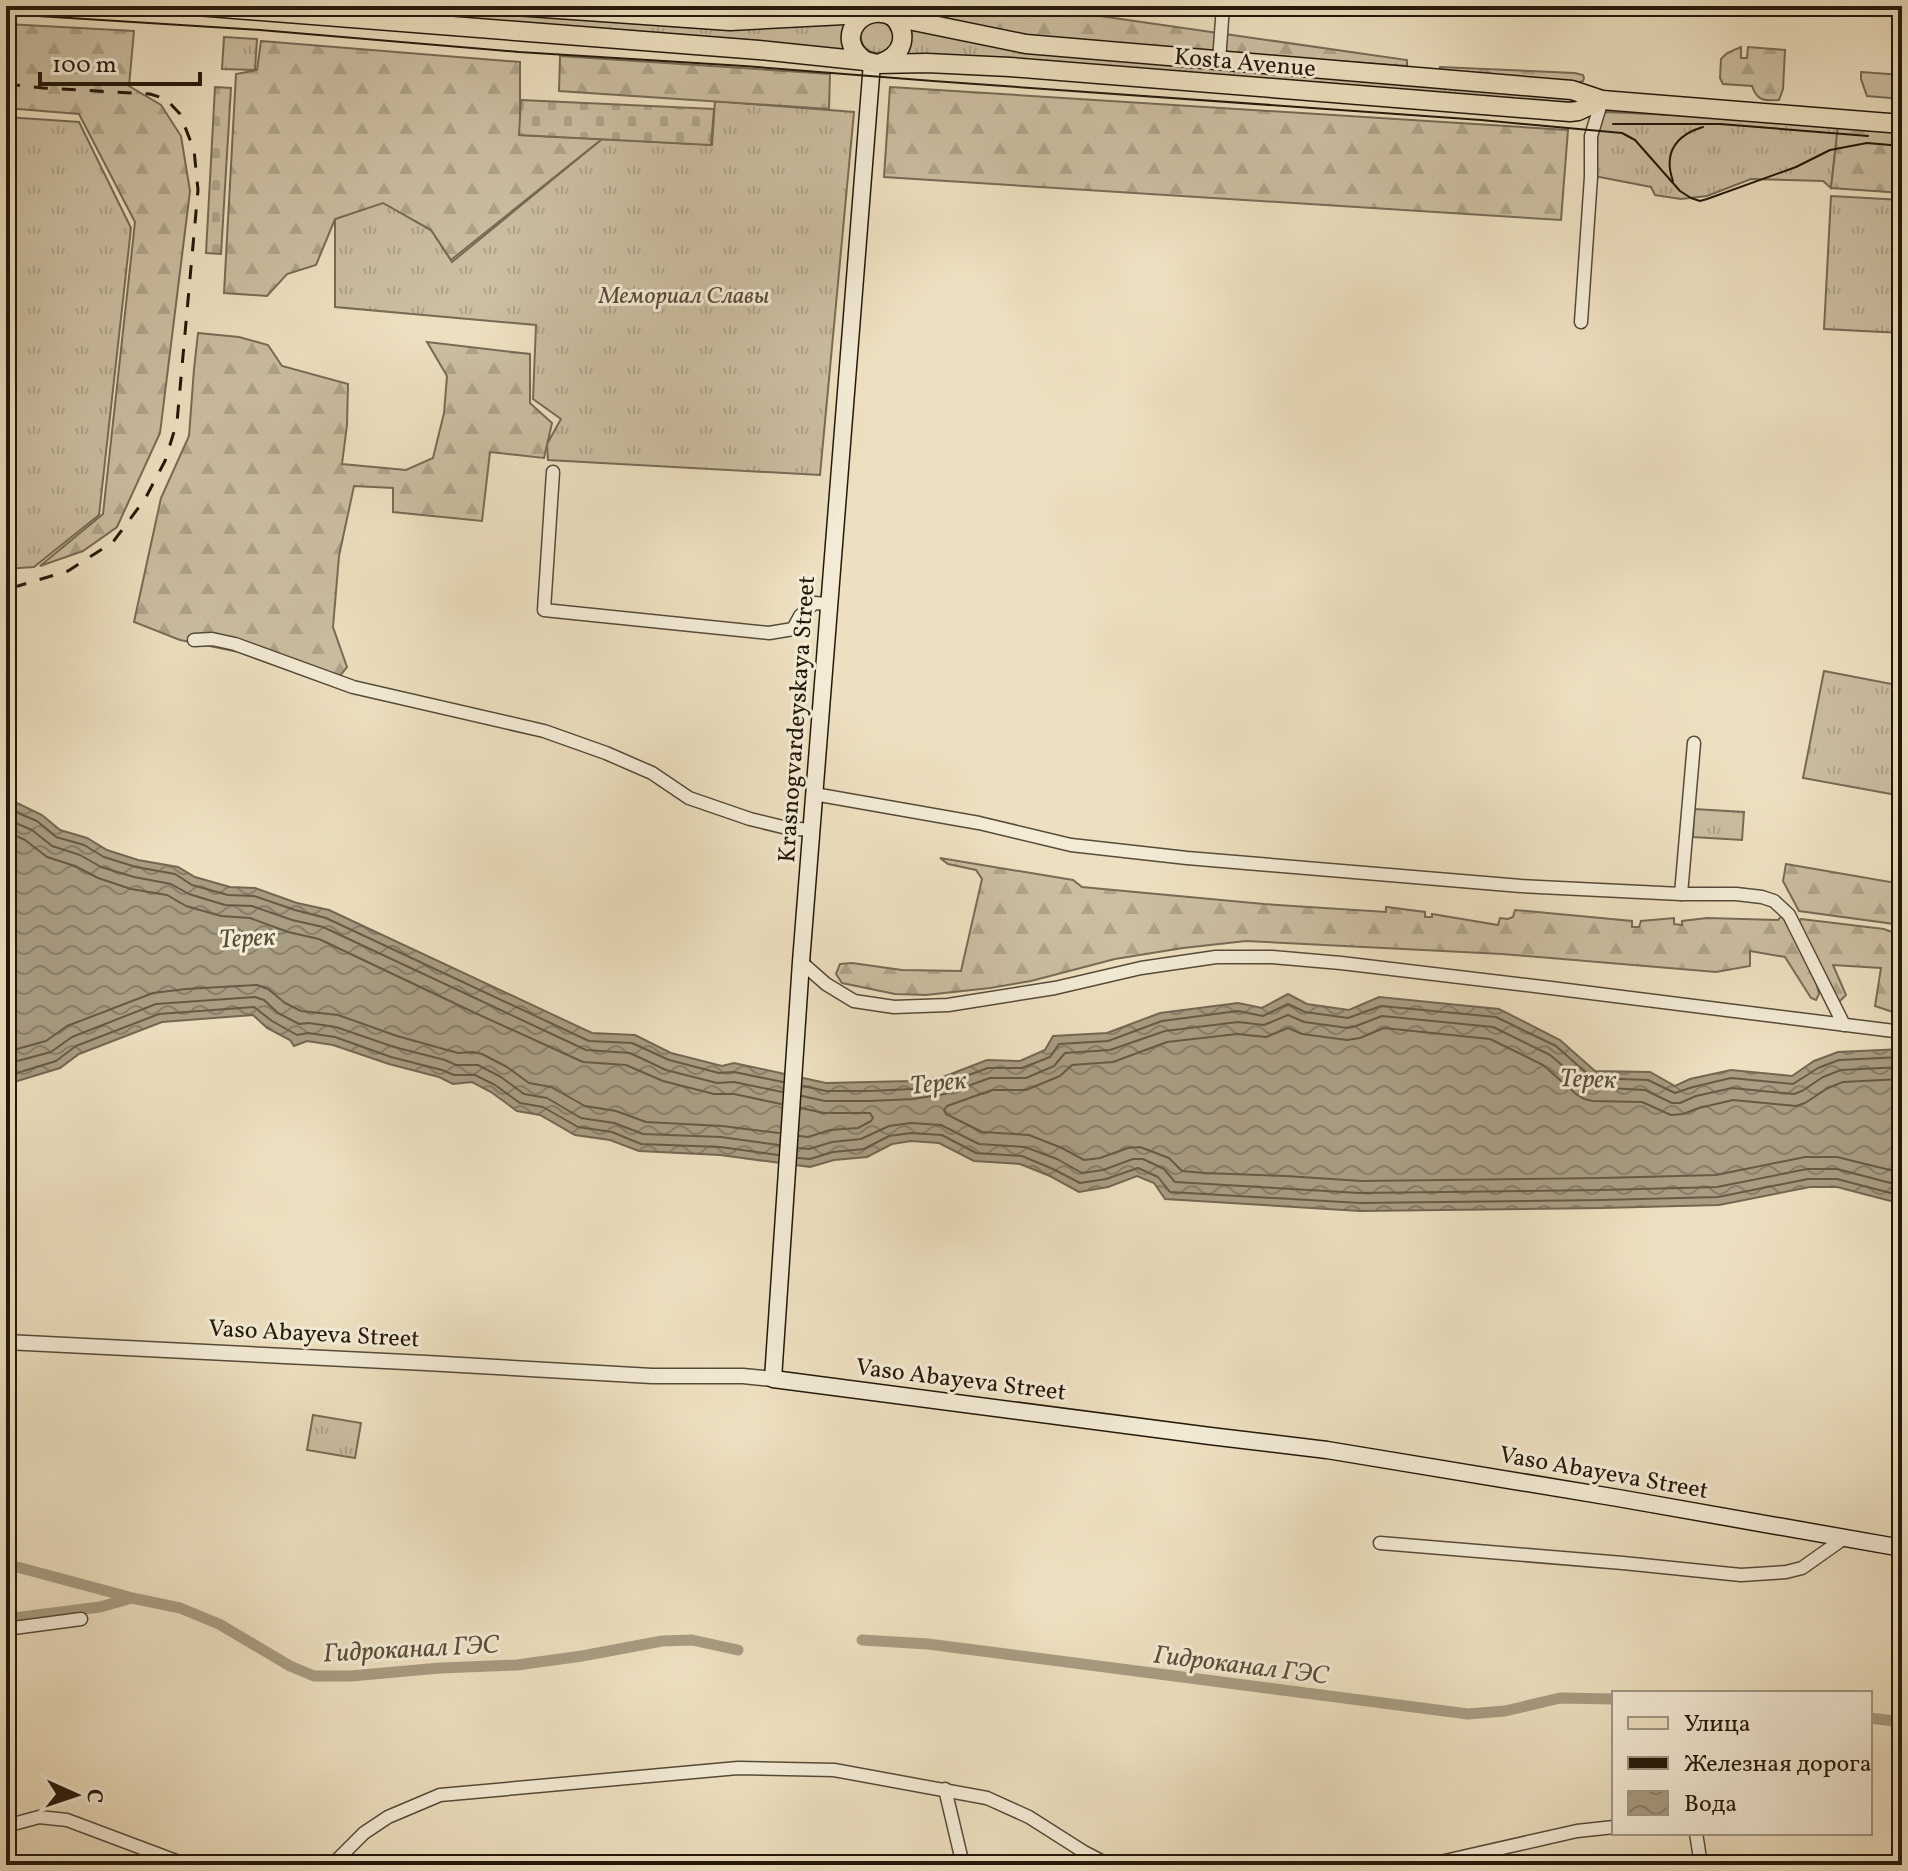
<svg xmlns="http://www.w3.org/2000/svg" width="1908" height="1871" viewBox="0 0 1908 1871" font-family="Vollkorn,serif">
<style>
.grass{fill:url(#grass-tufts);stroke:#776b56;stroke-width:2}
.forest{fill:url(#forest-firs);stroke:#776b56;stroke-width:2}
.cemetery{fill:url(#cemetery-stones);stroke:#776b56;stroke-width:2}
.water{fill:url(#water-waves);stroke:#736752;stroke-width:2}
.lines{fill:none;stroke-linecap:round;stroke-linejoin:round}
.shore{stroke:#665a46;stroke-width:2}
.canal{stroke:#a89c82;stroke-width:11}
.minor-casing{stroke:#564a38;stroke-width:15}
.tertiary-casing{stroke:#564a38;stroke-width:17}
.secondary-casing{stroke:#23180a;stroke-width:19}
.primary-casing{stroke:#23180a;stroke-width:21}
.minor{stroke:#f3ebd6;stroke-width:12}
.tertiary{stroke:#f3ebd6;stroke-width:14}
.secondary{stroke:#f3ebd6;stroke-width:16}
.primary{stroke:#ede0c0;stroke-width:18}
.tram{stroke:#23180a;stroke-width:2}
.rail{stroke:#23180a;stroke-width:3;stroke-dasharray:14 14;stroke-linecap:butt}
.labels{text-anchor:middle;stroke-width:6;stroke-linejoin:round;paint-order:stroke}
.street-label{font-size:24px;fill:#23180a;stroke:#f3ebd6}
.park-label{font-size:24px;font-style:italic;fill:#554a37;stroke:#f3ebd6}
.water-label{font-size:26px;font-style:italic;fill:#584d3a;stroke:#f3ebd6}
</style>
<defs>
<pattern id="grass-tufts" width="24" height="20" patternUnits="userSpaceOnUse" patternTransform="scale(2)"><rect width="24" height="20" fill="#cbbea1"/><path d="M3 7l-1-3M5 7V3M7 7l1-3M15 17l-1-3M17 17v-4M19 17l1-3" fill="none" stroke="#aea389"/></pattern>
<pattern id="forest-firs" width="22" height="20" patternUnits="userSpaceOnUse" patternTransform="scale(2)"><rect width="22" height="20" fill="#cbbea1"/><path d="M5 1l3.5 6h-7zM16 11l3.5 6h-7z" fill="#aea389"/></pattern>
<pattern id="cemetery-stones" width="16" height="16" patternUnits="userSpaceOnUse" patternTransform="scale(2)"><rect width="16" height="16" fill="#cbbea1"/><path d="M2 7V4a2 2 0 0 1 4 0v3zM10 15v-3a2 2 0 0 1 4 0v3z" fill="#aea389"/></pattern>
<pattern id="water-waves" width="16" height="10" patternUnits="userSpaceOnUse" patternTransform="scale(2)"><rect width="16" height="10" fill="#a89c82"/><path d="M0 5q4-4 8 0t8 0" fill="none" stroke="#887e69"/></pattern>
</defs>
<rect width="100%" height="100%" fill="#ede0c0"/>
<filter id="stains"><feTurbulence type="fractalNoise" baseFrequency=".0025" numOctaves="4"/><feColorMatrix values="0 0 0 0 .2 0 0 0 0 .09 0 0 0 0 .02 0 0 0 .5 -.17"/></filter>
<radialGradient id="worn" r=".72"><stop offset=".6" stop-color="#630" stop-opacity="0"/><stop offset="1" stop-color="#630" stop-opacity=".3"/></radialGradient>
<!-- grass -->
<g class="grass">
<path d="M 312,6 L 388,6 L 729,30 L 852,20 L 850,54 Z"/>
<circle cx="877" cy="37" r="16"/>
<path d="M 906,26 L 1572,97 L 1571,107 L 903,55 Z"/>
<path d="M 224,37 L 257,39 L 255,70 L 222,69 Z"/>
<path d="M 715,101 L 854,112 L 820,475 L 548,460 L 547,444 L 561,419 L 533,399 L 536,325 L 335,307 L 335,219 L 382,202 L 432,231 L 452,262 L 602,139 L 712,145 Z"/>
<path d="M 1607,112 L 1738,118 L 1838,126 L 1831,188 L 1823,181 L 1751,179 L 1707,196 L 1681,199 L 1655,195 L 1651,187 L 1594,176 L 1594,140 L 1603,113 Z"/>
<path d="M 6,117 L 79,122 L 131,228 L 99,515 L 34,567 L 6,569 Z"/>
<path d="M 1831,196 L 1902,200 L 1902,333 L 1824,329 Z"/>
<path d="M 1824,671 L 1897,685 L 1892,722 L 1902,725 L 1902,796 L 1803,778 Z"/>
<path d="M 1694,809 L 1744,812 L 1742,840 L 1693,837 Z"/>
<path d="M 313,1415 L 361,1423 L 355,1458 L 307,1450 Z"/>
</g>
<!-- forest -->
<g class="forest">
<path d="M 900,6 L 1084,6 L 1100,16 L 1407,60 L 1407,66 L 1028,39 Z"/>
<path d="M 6,24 L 134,31 L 129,86 L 161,105 L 181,136 L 190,191 L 160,433 L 117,527 L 83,551 L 40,566 L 103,514 L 135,222 L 79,114 L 6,108 Z"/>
<path d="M 261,41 L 520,62 L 520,135 L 602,139 L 451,260 L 431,230 L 383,203 L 335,219 L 316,265 L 287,274 L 267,296 L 224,293 L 236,74 L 257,70 Z"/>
<path d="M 1741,47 L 1741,58 L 1747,58 L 1748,47 L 1785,50 L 1783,89 L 1779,100 C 1764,101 1757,101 1752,86 L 1723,84 L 1720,78 L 1721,59 L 1727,53 Z"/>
<path d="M 560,56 L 830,74 L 829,109 L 559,91 Z"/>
<path d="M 1440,67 L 1575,73 L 1583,75 L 1584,78 L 1583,81 L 1577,83 L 1442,72 L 1439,69 Z"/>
<path d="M 1861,72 L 1902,75 L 1902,99 L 1867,96 L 1861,79 Z"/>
<path d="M 890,87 L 1568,130 L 1561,220 L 884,177 Z"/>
<path d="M 1838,126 L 1902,132 L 1902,193 L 1831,188 Z"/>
<path d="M 198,333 L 239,337 L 268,345 L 282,366 L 348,384 L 347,425 L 342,464 L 406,470 L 433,458 L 444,413 L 447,376 L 427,342 L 530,354 L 530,403 L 552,423 L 544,458 L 490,452 L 482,521 L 393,512 L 393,488 L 354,486 L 339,556 L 333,627 L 347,667 L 339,677 L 244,653 L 180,640 L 134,622 L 161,498 L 189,436 L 194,369 Z"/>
<path d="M 940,858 L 1073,880 L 1082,887 L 1264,904 L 1386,912 L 1386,907 L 1425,912 L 1425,917 L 1432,917 L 1432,914 L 1498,925 L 1500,918 L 1508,919 L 1513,917 L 1515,910 L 1632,921 L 1632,927 L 1639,927 L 1641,921 L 1674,918 L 1674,924 L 1682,925 L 1682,921 L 1707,918 L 1778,920 L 1782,915 L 1815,977 L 1819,994 L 1816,1000 L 1811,998 L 1785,957 L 1750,951 L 1750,966 L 1716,972 L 1502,954 L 1246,941 L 1183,948 L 1115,959 L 1031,981 L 990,988 L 926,995 L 895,994 L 842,983 L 836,974 L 840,964 L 852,963 L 902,970 L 961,971 L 982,879 L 976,870 L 948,864 Z"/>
<path d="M 1786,864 L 1902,884 L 1902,925 L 1799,911 L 1783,881 Z"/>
<path d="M 1801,919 L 1884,929 L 1902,936 L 1902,1015 L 1875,1006 L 1881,968 L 1833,965 L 1846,995 L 1840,1001 L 1835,998 L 1798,923 Z"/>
</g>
<!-- cemetery -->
<g class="cemetery">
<path d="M 215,87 L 231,88 L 221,254 L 206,253 Z"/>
<path d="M 521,100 L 714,109 L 711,145 L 519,135 Z"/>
</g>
<!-- water -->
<path class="water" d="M 6,800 L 15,802 L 42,815 L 60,830 L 87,838 L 107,850 L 138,860 L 178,867 L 195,877 L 230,887 L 255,888 L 297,903 L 329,910 L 592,1033 L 635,1035 L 671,1053 L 722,1066 L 734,1063 L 826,1083 L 912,1081 L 943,1077 L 987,1060 L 1020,1061 L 1045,1050 L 1053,1036 L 1107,1033 L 1160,1013 L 1238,1003 L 1262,1008 L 1288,994 L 1307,1004 L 1349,1010 L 1379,997 L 1499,1009 L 1560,1040 L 1595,1071 L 1650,1072 L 1675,1086 L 1690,1079 L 1731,1070 L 1792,1076 L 1814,1061 L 1838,1052 L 1902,1049 L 1902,1204 L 1837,1187 L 1810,1187 L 1719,1205 L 1602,1208 L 1360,1211 L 1165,1199 L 1154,1183 L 1137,1176 L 1108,1187 L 1079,1192 L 1050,1176 L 1020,1164 L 974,1161 L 939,1143 L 911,1141 L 892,1144 L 867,1157 L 834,1160 L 810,1167 L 720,1155 L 639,1151 L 610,1140 L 575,1135 L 540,1115 L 517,1111 L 491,1092 L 472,1082 L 453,1084 L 439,1077 L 389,1064 L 333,1045 L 307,1041 L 294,1046 L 290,1040 L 267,1028 L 253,1015 L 162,1022 L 79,1054 L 60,1068 L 14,1082 L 6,1082 Z"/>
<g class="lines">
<!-- shore -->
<g class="shore">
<path d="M 6,808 L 37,821 L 56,837 L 84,845 L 104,857 L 136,867 L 175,874 L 192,885 L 228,895 L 254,896 L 295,910 L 326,918 L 589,1041 L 632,1043 L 669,1060 L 719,1073 L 734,1072 L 783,1082"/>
<path d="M 6,819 L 32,830 L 52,846 L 80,855 L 101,867 L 134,877 L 171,884 L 189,894 L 225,905 L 252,906 L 292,920 L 323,927 L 586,1050 L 630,1053 L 666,1070 L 717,1083 L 734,1082 L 782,1092"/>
<path d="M 6,831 L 25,840 L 47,857 L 75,866 L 98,878 L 131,889 L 167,895 L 186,906 L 221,916 L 250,918 L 288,932 L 319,939 L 473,1012 L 583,1062 L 626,1065 L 663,1081 L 714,1094 L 734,1094 L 781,1104"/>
<path d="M 6,1052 L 46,1041 L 67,1026 L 153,993 L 186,989 L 257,985 L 268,989 L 285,1003 L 301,1011 L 338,1015 L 397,1036 L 458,1053 L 473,1052 L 482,1054 L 507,1067 L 529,1083 L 551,1087 L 585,1106 L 616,1111 L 646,1122 L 722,1126 L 779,1133"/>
<path d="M 6,1064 L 51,1052 L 72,1037 L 156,1004 L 255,997 L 264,1000 L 278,1013 L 299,1024 L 309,1023 L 336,1027 L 394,1047 L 445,1060 L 456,1065 L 478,1065 L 501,1077 L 524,1094 L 547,1098 L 581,1118 L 614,1123 L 643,1134 L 721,1137 L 779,1145"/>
<path d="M 6,1074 L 14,1074 L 56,1061 L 76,1046 L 159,1014 L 254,1007 L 272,1021 L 297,1035 L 308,1033 L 335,1037 L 391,1057 L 442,1070 L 454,1075 L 475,1075 L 495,1085 L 520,1103 L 543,1107 L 578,1127 L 612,1132 L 641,1144 L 720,1147 L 778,1155"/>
<path d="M 1902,1079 L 1843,1082 L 1828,1088 L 1805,1103 L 1796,1106 L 1733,1100 L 1699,1108 L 1683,1114 L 1671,1115 L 1642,1102 L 1593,1101 L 1584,1099 L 1576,1094 L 1543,1065 L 1490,1039 L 1384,1028 L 1360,1038 L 1347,1040 L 1302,1034 L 1288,1028 L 1266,1037 L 1237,1034 L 1167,1042 L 1113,1062 L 1072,1065 L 1060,1076 L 1026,1090 L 992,1090 L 947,1106 L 944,1110 L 946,1114 L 982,1132 L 1029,1135 L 1062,1148 L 1084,1160 L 1100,1158 L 1128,1148 L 1140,1147 L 1169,1158 L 1182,1171 L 1204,1173 L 1286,1176 L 1361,1181 L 1602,1178 L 1716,1175 L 1805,1157 L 1837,1157 L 1902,1173"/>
<path d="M 803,1086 L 826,1091 L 870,1091 L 912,1089 L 944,1084 L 988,1068 L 1022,1068 L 1050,1057 L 1059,1044 L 1108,1041 L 1162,1021 L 1238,1011 L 1263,1016 L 1288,1004 L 1305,1012 L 1348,1018 L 1381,1006 L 1496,1017 L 1556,1046 L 1592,1078 L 1648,1080 L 1675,1093 L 1693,1087 L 1731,1078 L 1793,1084 L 1818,1068 L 1839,1060 L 1902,1057"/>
<path d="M 802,1096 L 825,1101 L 870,1101 L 913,1099 L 945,1094 L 990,1078 L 1026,1078 L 1054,1066 L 1065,1053 L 1110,1050 L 1165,1031 L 1238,1022 L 1264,1025 L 1288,1015 L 1304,1022 L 1348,1028 L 1356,1026 L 1382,1016 L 1493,1027 L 1550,1055 L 1588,1087 L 1645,1090 L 1672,1103 L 1680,1103 L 1696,1096 L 1732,1088 L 1794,1094 L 1802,1091 L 1823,1077 L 1841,1070 L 1902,1067"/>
<path d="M 799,1136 L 808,1137 L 830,1130 L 858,1128 L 871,1121 L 873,1118 L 870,1113 L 824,1113 L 801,1108"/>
<path d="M 799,1148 L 809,1149 L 832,1142 L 861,1139 L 889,1126 L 911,1123 L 941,1125 L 979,1144 L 1025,1147 L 1057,1159 L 1082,1173 L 1103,1170 L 1133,1159 L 1143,1159 L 1164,1169 L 1175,1182 L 1360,1193 L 1602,1190 L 1717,1187 L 1807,1169 L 1837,1169 L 1902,1186"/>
<path d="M 798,1158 L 810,1159 L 833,1152 L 864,1149 L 889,1136 L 911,1133 L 942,1135 L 976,1153 L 1022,1156 L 1053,1169 L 1080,1183 L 1106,1179 L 1138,1168 L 1158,1177 L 1170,1192 L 1360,1203 L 1602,1200 L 1718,1197 L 1808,1179 L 1837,1179 L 1902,1196"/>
</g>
<!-- canal -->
<g class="canal">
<path d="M 6,1564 L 129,1597"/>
<path d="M 6,1619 L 100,1607 L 132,1598 L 180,1608 L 219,1624 L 290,1666 L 314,1676 L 351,1676 L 440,1668 L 517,1665 L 582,1656 L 662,1641 L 692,1640 L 738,1650"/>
<path d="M 862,1640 L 928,1644 L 1468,1714 L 1505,1711 L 1560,1698 L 1614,1699"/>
<path d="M 1870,1718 L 1902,1722"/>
</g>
<defs>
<g id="minor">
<path d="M 1219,61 L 1223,6"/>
<path d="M 1581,322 L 1591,177 L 1591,136 L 1602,100"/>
<path d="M 553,472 L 544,610 L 769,633 L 793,629 L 800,616 L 814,603 L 828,604"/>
<path d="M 194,640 L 212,639 L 235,644 L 353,687 L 544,731 L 606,753 L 652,773 L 689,798 L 750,819 L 787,828 L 812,830"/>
<path d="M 814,794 L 979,823 L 1071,845 L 1187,858 L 1521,886 L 1681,894 L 1736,894 L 1762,897 L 1774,901 L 1789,915 L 1844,1025"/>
<path d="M 1681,894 L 1694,743"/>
<path d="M 801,962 L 826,984 L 854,1001 L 894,1007 L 948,1005 L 1055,988 L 1141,968 L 1216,957 L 1272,957 L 1341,963 L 1551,988 L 1902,1032"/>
<path d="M 1380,1543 L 1623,1563 L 1741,1575 L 1786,1572 L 1802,1568 L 1843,1539"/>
<path d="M 6,1629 L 81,1619"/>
<path d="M 945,1789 L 963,1865"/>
<path d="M 6,1826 L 39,1817 L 67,1820 L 187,1865"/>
<path d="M 1696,1833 L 1701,1865"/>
<path d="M 332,1865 L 364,1833 L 388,1817 L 440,1795 L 738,1768 L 834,1770 L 987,1798 L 1029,1817 L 1084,1852 L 1109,1865"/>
<path d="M 1427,1865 L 1577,1831 L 1614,1827"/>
</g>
<path id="tertiary" d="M 6,1342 L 426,1363 L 652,1376 L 743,1376 L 773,1379"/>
<path id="secondary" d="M 872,63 L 801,962 L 773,1379 L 1210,1436 L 1327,1450 L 1618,1498 L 1902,1548"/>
<g id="primary">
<path d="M 197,6 L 759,50 L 865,61 L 877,64 L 927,63 L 1010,67 L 1570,112 L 1578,111 L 1602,100"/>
<path d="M 515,6 L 730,21 L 864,14"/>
<path d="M 865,61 C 831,37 865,0 894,17 L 1026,44 L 1572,90 L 1602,100 L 1902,124"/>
<path d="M 881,63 C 903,55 909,35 894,17"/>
</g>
</defs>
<!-- minor casing -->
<use href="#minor" class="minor-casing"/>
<!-- tertiary casing -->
<use href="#tertiary" class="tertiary-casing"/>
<!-- secondary casing -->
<use href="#secondary" class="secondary-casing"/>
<!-- primary casing -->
<use href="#primary" class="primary-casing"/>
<!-- minor -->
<use href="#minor" class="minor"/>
<!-- tertiary -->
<use href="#tertiary" class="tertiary"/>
<!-- secondary -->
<use href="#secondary" class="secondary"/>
<!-- primary -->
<use href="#primary" class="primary"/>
<!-- tram -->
<g class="tram">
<path d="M 6,14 L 260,30 L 519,52 L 744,66 L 933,81 L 1481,120 L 1622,133 L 1635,140 L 1680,191 L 1691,198 L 1700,201 L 1707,199 L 1796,167 L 1830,150 L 1867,143 L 1902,146"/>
<path d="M 1613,124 L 1720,124 L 1868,136"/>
<path d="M 1673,181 C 1663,153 1676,135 1703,127"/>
</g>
<!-- rail -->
<path class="rail" d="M 6,84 L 43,88 L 150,94 L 166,99 L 180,114 L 194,150 L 198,190 L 177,422 L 165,461 L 145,499 L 113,542 L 68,571 L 18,586 L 6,587"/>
</g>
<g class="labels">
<!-- street labels -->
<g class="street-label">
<text transform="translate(1245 62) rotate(5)" y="8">Kosta Avenue</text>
<text transform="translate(796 719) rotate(-86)" y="8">Krasnogvardeyskaya Street</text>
<text transform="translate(314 1333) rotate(3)" y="8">Vaso Abayeva Street</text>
<text transform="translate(961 1379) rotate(7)" y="8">Vaso Abayeva Street</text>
<text transform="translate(1604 1472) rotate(10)" y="8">Vaso Abayeva Street</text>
</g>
<!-- park labels -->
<g class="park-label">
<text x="684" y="303">Мемориал Славы</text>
</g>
<!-- water labels -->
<g class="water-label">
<text transform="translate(247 937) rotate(-3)" y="9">Терек</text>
<text transform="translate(1588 1078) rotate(2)" y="9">Терек</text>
<text transform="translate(938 1082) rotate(-6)" y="9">Терек</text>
<text transform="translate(411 1648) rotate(-3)" y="9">Гидроканал ГЭС</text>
<text transform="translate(1241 1664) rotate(7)" y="9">Гидроканал ГЭС</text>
</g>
</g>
<!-- margin -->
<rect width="1908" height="1871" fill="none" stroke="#ede0c0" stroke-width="32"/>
<rect x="8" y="8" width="1892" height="1855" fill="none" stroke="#23180a" stroke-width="4"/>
<rect x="16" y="16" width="1876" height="1839" fill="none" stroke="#23180a" stroke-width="2"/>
<!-- legend -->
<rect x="1612" y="1691" width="260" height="144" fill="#f3ebd6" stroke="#a09784" stroke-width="2"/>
<rect x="1628" y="1717" width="40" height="12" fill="#ede0c0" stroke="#a09784" stroke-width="2"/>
<text x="1684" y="1731" font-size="24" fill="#23180a">Улица</text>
<rect x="1628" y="1757" width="40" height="12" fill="#23180a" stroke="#a09784" stroke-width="2"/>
<text x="1684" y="1771" font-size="24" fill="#23180a">Железная дорога</text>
<rect x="1628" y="1791" width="40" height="24" fill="url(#water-waves)" stroke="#a09784" stroke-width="2"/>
<text x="1684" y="1811" font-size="24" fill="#23180a">Вода</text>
<!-- north arrow -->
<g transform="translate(76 1795) rotate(93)" stroke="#f3ebd6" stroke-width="6" paint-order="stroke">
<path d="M0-6L14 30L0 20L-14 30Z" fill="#23180a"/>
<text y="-12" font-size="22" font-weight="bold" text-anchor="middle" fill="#23180a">С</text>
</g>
<!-- scale -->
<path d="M40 72v12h160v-12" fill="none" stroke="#23180a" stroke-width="4"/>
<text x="52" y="72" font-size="24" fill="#23180a" stroke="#f3ebd6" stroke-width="6" paint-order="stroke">100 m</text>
<rect width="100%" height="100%" filter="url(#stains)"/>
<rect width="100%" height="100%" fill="url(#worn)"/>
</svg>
